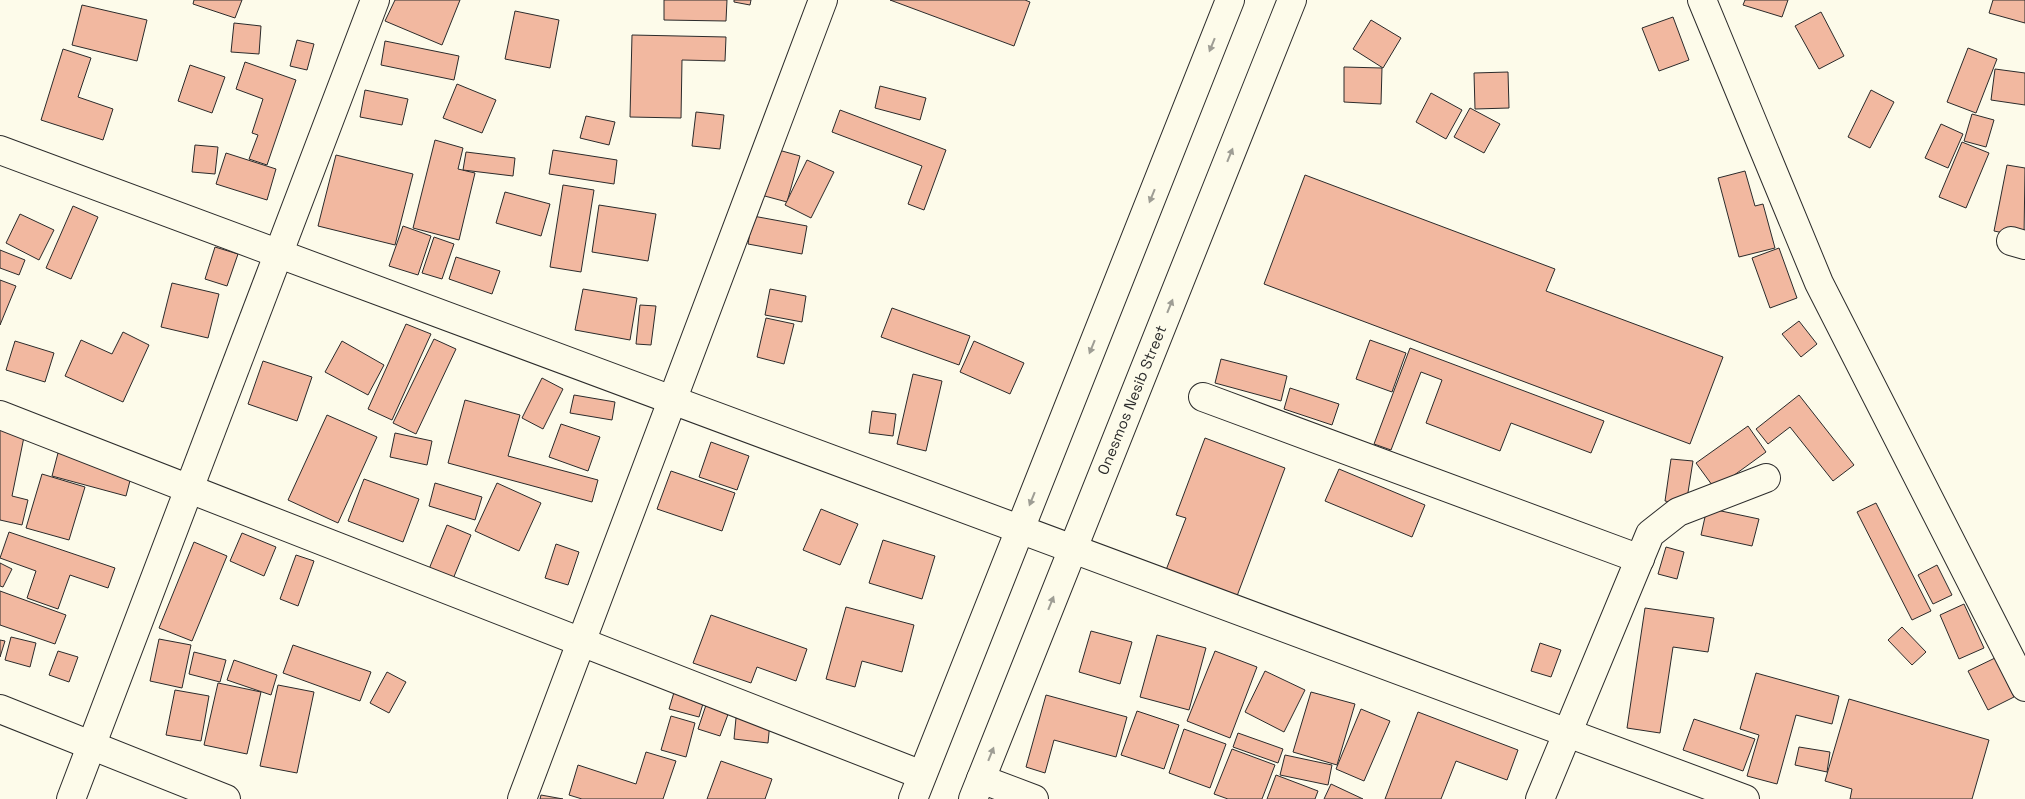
<svg xmlns="http://www.w3.org/2000/svg" width="2025" height="799" viewBox="0 0 2025 799" font-family="'Space Grotesk',sans-serif">
<style>
.building{fill:#f2b8a0;stroke:#2b2b2b}
.lines{fill:none;stroke-linecap:round;stroke-linejoin:round}
.street-casing{stroke:#2b2b2b;stroke-width:30}
.secondary-casing{stroke:#2b2b2b;stroke-width:30}
.street{stroke:#fdfbea;stroke-width:28}
.secondary{stroke:#fdfbea;stroke-width:28}
.oneway{fill:#9e9d94}
.labels{text-anchor:middle;stroke-width:4;stroke-linejoin:round;paint-order:stroke}
.street-label{font-size:15px;fill:#2b2b2b;stroke:#fdfbea}
</style>
<rect width="100%" height="100%" fill="#fdfbea"/>
<!-- building -->
<g class="building">
<path d="M 194,0 L 242,0 L 235,18 L 193,4 Z"/>
<path d="M 395,0 L 460,0 L 442,45 L 385,21 Z"/>
<path d="M 664,0 L 727,0 L 726,21 L 664,20 Z"/>
<path d="M 734,0 L 751,0 L 750,5 L 734,2 Z"/>
<path d="M 890,0 L 1025,0 L 1030,2 L 1014,46 Z"/>
<path d="M 1745,0 L 1788,0 L 1782,17 L 1743,5 Z"/>
<path d="M 1993,0 L 2025,0 L 2025,23 L 1989,13 Z"/>
<path d="M 82,5 L 147,20 L 137,61 L 72,45 Z"/>
<path d="M 515,11 L 559,20 L 550,68 L 505,59 Z"/>
<path d="M 1821,12 L 1844,56 L 1819,69 L 1795,26 Z"/>
<path d="M 1673,17 L 1689,60 L 1659,71 L 1642,28 Z"/>
<path d="M 1371,20 L 1401,38 L 1383,68 L 1353,49 Z"/>
<path d="M 234,23 L 261,26 L 259,54 L 231,52 Z"/>
<path d="M 632,35 L 726,37 L 725,61 L 682,60 L 681,118 L 630,117 Z"/>
<path d="M 297,40 L 314,44 L 307,70 L 290,66 Z"/>
<path d="M 385,41 L 459,56 L 454,80 L 381,65 Z"/>
<path d="M 1968,48 L 1997,59 L 1976,113 L 1947,102 Z"/>
<path d="M 63,49 L 91,58 L 78,97 L 113,109 L 103,140 L 41,120 Z"/>
<path d="M 245,62 L 296,80 L 267,165 L 249,159 L 258,135 L 252,133 L 263,99 L 236,89 Z"/>
<path d="M 190,65 L 225,77 L 212,113 L 178,101 Z"/>
<path d="M 1344,67 L 1382,68 L 1381,104 L 1344,102 Z"/>
<path d="M 1995,69 L 2025,73 L 2025,105 L 1991,100 Z"/>
<path d="M 1508,72 L 1509,108 L 1475,109 L 1474,73 Z"/>
<path d="M 457,84 L 496,100 L 482,133 L 443,118 Z"/>
<path d="M 880,86 L 926,98 L 920,120 L 875,108 Z"/>
<path d="M 365,90 L 408,99 L 402,125 L 360,117 Z"/>
<path d="M 1871,90 L 1894,102 L 1870,148 L 1848,137 Z"/>
<path d="M 1431,93 L 1462,110 L 1446,139 L 1416,122 Z"/>
<path d="M 1470,108 L 1500,124 L 1484,153 L 1454,137 Z"/>
<path d="M 840,110 L 946,150 L 924,210 L 908,204 L 922,166 L 832,132 Z"/>
<path d="M 696,112 L 724,115 L 720,149 L 692,146 Z"/>
<path d="M 1972,114 L 1994,120 L 1986,147 L 1964,141 Z"/>
<path d="M 586,116 L 615,122 L 609,145 L 580,138 Z"/>
<path d="M 1941,124 L 1963,134 L 1948,168 L 1925,158 Z"/>
<path d="M 435,140 L 463,148 L 458,169 L 475,173 L 459,240 L 413,228 Z"/>
<path d="M 1962,142 L 1989,153 L 1966,208 L 1939,197 Z"/>
<path d="M 195,145 L 218,147 L 215,174 L 192,172 Z"/>
<path d="M 775,149 L 800,156 L 787,202 L 761,195 Z"/>
<path d="M 553,150 L 617,160 L 614,184 L 549,174 Z"/>
<path d="M 466,152 L 515,158 L 513,176 L 463,170 Z"/>
<path d="M 226,153 L 276,169 L 267,200 L 216,184 Z"/>
<path d="M 336,155 L 413,174 L 395,245 L 318,226 Z"/>
<path d="M 807,160 L 834,172 L 811,218 L 785,205 Z"/>
<path d="M 2007,165 L 2025,168 L 2024,237 L 1994,231 Z"/>
<path d="M 1745,171 L 1755,206 L 1763,204 L 1775,248 L 1739,257 L 1718,178 Z"/>
<path d="M 1305,175 L 1555,269 L 1546,291 L 1723,357 L 1690,444 L 1264,284 Z"/>
<path d="M 563,185 L 594,190 L 581,272 L 550,267 Z"/>
<path d="M 505,192 L 550,204 L 541,236 L 496,223 Z"/>
<path d="M 599,205 L 656,214 L 648,261 L 592,252 Z"/>
<path d="M 73,206 L 98,217 L 71,279 L 46,268 Z"/>
<path d="M 20,214 L 54,230 L 39,260 L 6,243 Z"/>
<path d="M 753,216 L 807,226 L 802,254 L 748,244 Z"/>
<path d="M 403,226 L 431,236 L 418,275 L 389,266 Z"/>
<path d="M 434,237 L 454,244 L 442,279 L 422,273 Z"/>
<path d="M 215,247 L 238,254 L 227,286 L 205,279 Z"/>
<path d="M 1779,248 L 1797,298 L 1770,308 L 1752,258 Z"/>
<path d="M 0,250 L 25,260 L 19,275 L 0,268 Z"/>
<path d="M 456,257 L 500,271 L 492,294 L 449,279 Z"/>
<path d="M 0,280 L 16,286 L 0,325 Z"/>
<path d="M 172,283 L 219,294 L 208,338 L 161,327 Z"/>
<path d="M 583,289 L 637,298 L 630,340 L 575,330 Z"/>
<path d="M 770,289 L 806,296 L 802,322 L 765,315 Z"/>
<path d="M 640,305 L 656,306 L 651,345 L 636,344 Z"/>
<path d="M 892,308 L 970,336 L 959,365 L 881,337 Z"/>
<path d="M 766,318 L 794,324 L 784,364 L 757,357 Z"/>
<path d="M 1799,321 L 1817,344 L 1801,357 L 1782,334 Z"/>
<path d="M 406,324 L 431,334 L 392,420 L 368,409 Z"/>
<path d="M 123,332 L 149,345 L 123,402 L 65,376 L 81,340 L 112,354 Z"/>
<path d="M 434,339 L 456,349 L 416,434 L 393,423 Z"/>
<path d="M 1370,340 L 1406,353 L 1392,392 L 1356,379 Z"/>
<path d="M 15,341 L 54,353 L 45,382 L 6,370 Z"/>
<path d="M 342,341 L 384,365 L 368,395 L 325,372 Z"/>
<path d="M 974,341 L 1024,363 L 1010,394 L 960,372 Z"/>
<path d="M 1410,348 L 1604,421 L 1591,453 L 1511,423 L 1500,451 L 1426,423 L 1442,380 L 1421,372 L 1391,450 L 1374,444 Z"/>
<path d="M 1221,359 L 1287,376 L 1281,401 L 1215,383 Z"/>
<path d="M 263,361 L 312,377 L 297,421 L 248,404 Z"/>
<path d="M 913,374 L 942,381 L 926,451 L 897,444 Z"/>
<path d="M 542,378 L 563,389 L 543,429 L 522,418 Z"/>
<path d="M 1290,388 L 1339,404 L 1332,425 L 1284,409 Z"/>
<path d="M 574,395 L 615,402 L 612,420 L 570,413 Z"/>
<path d="M 1799,395 L 1854,465 L 1833,481 L 1790,427 L 1768,444 L 1756,429 Z"/>
<path d="M 465,400 L 520,415 L 508,456 L 598,480 L 592,502 L 448,463 Z"/>
<path d="M 872,411 L 896,414 L 893,436 L 869,433 Z"/>
<path d="M 327,415 L 377,437 L 338,523 L 288,500 Z"/>
<path d="M 561,424 L 600,437 L 588,471 L 549,457 Z"/>
<path d="M 1748,426 L 1766,452 L 1715,489 L 1696,463 Z"/>
<path d="M 0,427 L 25,432 L 12,496 L 28,500 L 22,525 L 0,520 Z"/>
<path d="M 395,433 L 432,441 L 427,465 L 390,457 Z"/>
<path d="M 1205,438 L 1285,468 L 1237,596 L 1166,570 L 1186,518 L 1176,515 Z"/>
<path d="M 711,442 L 749,456 L 737,490 L 699,477 Z"/>
<path d="M 58,453 L 132,473 L 126,496 L 52,476 Z"/>
<path d="M 1671,459 L 1693,461 L 1686,505 L 1665,501 Z"/>
<path d="M 1339,469 L 1425,505 L 1412,537 L 1325,501 Z"/>
<path d="M 671,471 L 735,493 L 722,531 L 657,509 Z"/>
<path d="M 42,474 L 85,487 L 69,540 L 26,528 Z"/>
<path d="M 364,479 L 419,499 L 403,542 L 348,521 Z"/>
<path d="M 435,483 L 482,497 L 475,520 L 429,506 Z"/>
<path d="M 497,483 L 541,503 L 519,551 L 475,531 Z"/>
<path d="M 1876,503 L 1931,611 L 1912,620 L 1857,512 Z"/>
<path d="M 1707,508 L 1759,519 L 1752,546 L 1701,535 Z"/>
<path d="M 821,509 L 858,524 L 840,565 L 803,550 Z"/>
<path d="M 447,525 L 471,535 L 453,579 L 429,569 Z"/>
<path d="M 9,532 L 115,568 L 108,588 L 70,575 L 58,609 L 27,598 L 36,571 L 0,558 Z"/>
<path d="M 242,533 L 276,547 L 264,576 L 230,561 Z"/>
<path d="M 883,540 L 935,556 L 922,599 L 869,583 Z"/>
<path d="M 194,542 L 227,556 L 192,641 L 159,628 Z"/>
<path d="M 556,544 L 579,552 L 568,585 L 545,578 Z"/>
<path d="M 1666,547 L 1684,552 L 1677,579 L 1658,574 Z"/>
<path d="M 296,555 L 314,561 L 298,606 L 280,599 Z"/>
<path d="M 0,563 L 12,569 L 3,587 L 0,586 Z"/>
<path d="M 1937,565 L 1952,595 L 1933,604 L 1918,575 Z"/>
<path d="M 0,591 L 66,615 L 55,644 L 0,625 Z"/>
<path d="M 1964,604 L 1984,648 L 1959,659 L 1940,615 Z"/>
<path d="M 846,607 L 914,625 L 902,672 L 862,661 L 855,687 L 826,679 Z"/>
<path d="M 1645,608 L 1714,618 L 1708,652 L 1673,647 L 1660,733 L 1627,728 Z"/>
<path d="M 711,615 L 807,649 L 796,681 L 757,667 L 751,683 L 693,663 Z"/>
<path d="M 1902,627 L 1926,652 L 1912,665 L 1888,640 Z"/>
<path d="M 1091,631 L 1132,642 L 1120,684 L 1079,672 Z"/>
<path d="M 1157,635 L 1206,648 L 1189,710 L 1140,697 Z"/>
<path d="M 11,637 L 36,643 L 30,667 L 5,660 Z"/>
<path d="M 159,639 L 191,645 L 182,688 L 150,681 Z"/>
<path d="M 0,640 L 5,641 L 0,657 Z"/>
<path d="M 1540,643 L 1561,650 L 1551,677 L 1531,671 Z"/>
<path d="M 293,645 L 371,672 L 360,701 L 283,673 Z"/>
<path d="M 58,651 L 78,657 L 69,682 L 49,675 Z"/>
<path d="M 1215,651 L 1257,667 L 1230,738 L 1187,721 Z"/>
<path d="M 194,652 L 226,660 L 220,682 L 189,674 Z"/>
<path d="M 1995,658 L 2014,697 L 1988,710 L 1968,671 Z"/>
<path d="M 234,660 L 277,675 L 271,695 L 227,680 Z"/>
<path d="M 1265,671 L 1305,690 L 1284,732 L 1245,712 Z"/>
<path d="M 387,672 L 406,682 L 389,713 L 370,703 Z"/>
<path d="M 1756,673 L 1839,696 L 1832,724 L 1796,715 L 1777,784 L 1747,776 L 1759,735 L 1740,729 Z"/>
<path d="M 218,683 L 261,692 L 247,754 L 204,745 Z"/>
<path d="M 278,685 L 314,692 L 297,773 L 260,766 Z"/>
<path d="M 675,689 L 705,697 L 699,717 L 669,709 Z"/>
<path d="M 175,690 L 209,696 L 201,741 L 166,735 Z"/>
<path d="M 1311,692 L 1355,704 L 1337,765 L 1293,752 Z"/>
<path d="M 1046,695 L 1127,717 L 1116,757 L 1054,740 L 1045,773 L 1026,767 Z"/>
<path d="M 1849,699 L 1989,740 L 1972,799 L 1850,799 L 1852,789 L 1825,781 Z"/>
<path d="M 707,702 L 730,709 L 720,736 L 698,729 Z"/>
<path d="M 1361,709 L 1390,721 L 1364,781 L 1336,769 Z"/>
<path d="M 1137,711 L 1179,725 L 1164,769 L 1121,755 Z"/>
<path d="M 1418,712 L 1518,750 L 1507,780 L 1456,761 L 1441,799 L 1385,799 Z"/>
<path d="M 671,716 L 695,723 L 686,757 L 661,750 Z"/>
<path d="M 736,718 L 770,722 L 768,743 L 734,739 Z"/>
<path d="M 1694,719 L 1755,739 L 1743,771 L 1683,750 Z"/>
<path d="M 1184,729 L 1226,744 L 1210,788 L 1169,773 Z"/>
<path d="M 1238,733 L 1283,749 L 1278,763 L 1233,747 Z"/>
<path d="M 1799,747 L 1830,752 L 1827,772 L 1795,765 Z"/>
<path d="M 1232,749 L 1275,765 L 1262,799 L 1228,799 L 1214,794 Z"/>
<path d="M 646,752 L 676,761 L 663,799 L 582,799 L 569,795 L 578,765 L 636,784 Z"/>
<path d="M 1285,755 L 1332,765 L 1328,785 L 1280,775 Z"/>
<path d="M 721,761 L 772,779 L 765,799 L 707,799 Z"/>
<path d="M 1276,775 L 1318,791 L 1315,799 L 1267,799 Z"/>
<path d="M 1331,784 L 1363,799 L 1324,799 Z"/>
<path d="M 541,795 L 563,799 L 540,799 Z"/>
</g>
<g class="lines">
<defs>
<g id="street">
<path d="M 1702,0 L 1819,283 L 2025,687"/>
<path d="M 0,150 L 1745,799"/>
<path d="M 2011,241 L 2025,245"/>
<path d="M 1203,397 L 1640,559"/>
<path d="M 0,415 L 922,775"/>
<path d="M 981,779 L 1034,799"/>
<path d="M 71,799 L 375,0"/>
<path d="M 522,799 L 823,0"/>
<path d="M 1540,799 L 1650,534 L 1678,512 L 1766,478"/>
</g>
<g id="secondary">
<path d="M 0,709 L 226,799"/>
<path d="M 913,799 L 1230,0"/>
<path d="M 973,799 L 1292,0"/>
</g>
</defs>
<!-- street casing -->
<use href="#street" class="street-casing"/>
<!-- secondary casing -->
<use href="#secondary" class="secondary-casing"/>
<!-- street -->
<use href="#street" class="street"/>
<!-- secondary -->
<use href="#secondary" class="secondary"/>
</g>
<!-- one-way arrows -->
<defs><path id="oneway-solid" d="M-6-.8H1V-3.2L6.5 0L1 3.2V.8H-6Z" transform="scale(1.25)"/></defs>
<g class="oneway">
<use href="#oneway-solid" transform="translate(1212 45) rotate(112)"/>
<use href="#oneway-solid" transform="translate(1230 155) rotate(-68)"/>
<use href="#oneway-solid" transform="translate(1152 196) rotate(112)"/>
<use href="#oneway-solid" transform="translate(1170 306) rotate(-68)"/>
<use href="#oneway-solid" transform="translate(1092 347) rotate(112)"/>
<use href="#oneway-solid" transform="translate(1032 499) rotate(112)"/>
<use href="#oneway-solid" transform="translate(1051 603) rotate(-68)"/>
<use href="#oneway-solid" transform="translate(991 754) rotate(-68)"/>
</g>
<g class="labels">
<!-- street labels -->
<g class="street-label">
<text transform="translate(1132 400) rotate(-68)" y="5">Onesmos Nesib Street</text>
</g>
</g>
</svg>
